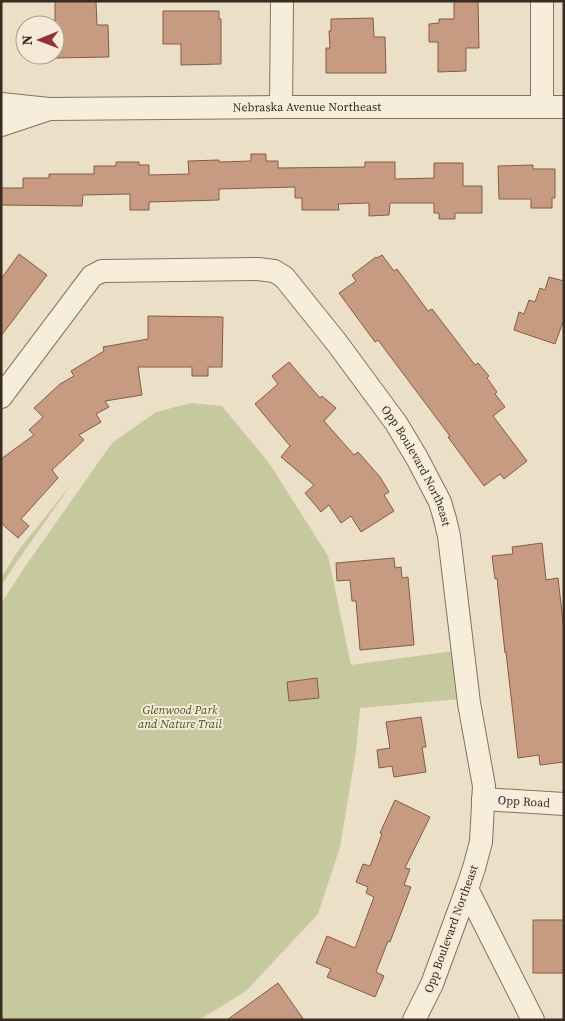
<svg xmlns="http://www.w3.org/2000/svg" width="565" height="1021" viewBox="0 0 565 1021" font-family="'Source Serif 4',serif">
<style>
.green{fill:#c6c99d}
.building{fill:#c79b81;stroke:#845c46}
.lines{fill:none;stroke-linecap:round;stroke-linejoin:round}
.minor-casing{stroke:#87725e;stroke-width:24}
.minor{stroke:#f7eddb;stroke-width:22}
.labels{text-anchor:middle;stroke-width:4;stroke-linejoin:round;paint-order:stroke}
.street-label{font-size:12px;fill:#382b21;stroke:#f4ead7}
.park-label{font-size:12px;font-style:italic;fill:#4a5329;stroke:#f4ead7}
</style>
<rect width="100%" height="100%" fill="#ecdfc8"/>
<!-- green -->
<g class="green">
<path d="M 191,403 L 222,406 L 269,463 L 328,556 L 351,665 L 454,651 L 460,699 L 360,708 L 356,751 L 340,847 L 318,914 L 246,991 L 199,1020 L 1,1020 L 1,604 L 24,568 L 112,443 L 156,412 Z"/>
<path d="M 73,482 L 16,563 L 1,586 L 1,578 L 18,551 Z"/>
</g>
<!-- building -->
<g class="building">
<path d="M 55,1 L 96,1 L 97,25 L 108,25 L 109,57 L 55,58 Z"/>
<path d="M 454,1 L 478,1 L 479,48 L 466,48 L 466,71 L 438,72 L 438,42 L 429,42 L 429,24 L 439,23 L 439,19 L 454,19 Z"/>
<path d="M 163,11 L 219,11 L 219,19 L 221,19 L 221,64 L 181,65 L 181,44 L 163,44 Z"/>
<path d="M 373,18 L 374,37 L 385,37 L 386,73 L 326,73 L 326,48 L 330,48 L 329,31 L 331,31 L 331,19 Z"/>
<path d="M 251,154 L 266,154 L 266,161 L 278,161 L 278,168 L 365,167 L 365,162 L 395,162 L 395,179 L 434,178 L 434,163 L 463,163 L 463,186 L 482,186 L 482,213 L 455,213 L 455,219 L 439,219 L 439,213 L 434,213 L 434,203 L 390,203 L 389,215 L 369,216 L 369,203 L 338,204 L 339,210 L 302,210 L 302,198 L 295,198 L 295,187 L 219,189 L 219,200 L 149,202 L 149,210 L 130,210 L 130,194 L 83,195 L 82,206 L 1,205 L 1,188 L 23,188 L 23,178 L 49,178 L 49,174 L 94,174 L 94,166 L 116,166 L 116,162 L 139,162 L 139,165 L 149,165 L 149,175 L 189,174 L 188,161 L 219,160 L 219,162 L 251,161 Z"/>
<path d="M 533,165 L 533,169 L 555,169 L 555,198 L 552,198 L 552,208 L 531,208 L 531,199 L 499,199 L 498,166 Z"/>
<path d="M 19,254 L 47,275 L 1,336 L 1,279 Z"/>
<path d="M 382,255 L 394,271 L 397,269 L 428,311 L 432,309 L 475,365 L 478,363 L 489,376 L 487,378 L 497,392 L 495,394 L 505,407 L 493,416 L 527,461 L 504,479 L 500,474 L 484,486 L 448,437 L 450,436 L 378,340 L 375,342 L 339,293 L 356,281 L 352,275 L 376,257 L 377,258 Z"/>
<path d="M 549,277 L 564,281 L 564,319 L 555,344 L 514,330 L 519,312 L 524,314 L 529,300 L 535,302 L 540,288 L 545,290 Z"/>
<path d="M 148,316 L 223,317 L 222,367 L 208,367 L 208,376 L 192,376 L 192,367 L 138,367 L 142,395 L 105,401 L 109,407 L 96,414 L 101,422 L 79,435 L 84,440 L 52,470 L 58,478 L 21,519 L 29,526 L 18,538 L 1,523 L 1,459 L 34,435 L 29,430 L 43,417 L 34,408 L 60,384 L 74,376 L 71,371 L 104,351 L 103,347 L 148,339 Z"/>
<path d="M 289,362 L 320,398 L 322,396 L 336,408 L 324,421 L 354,455 L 358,452 L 380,477 L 389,492 L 384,495 L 394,511 L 361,532 L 351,516 L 341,523 L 329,505 L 321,512 L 305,493 L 314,485 L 281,457 L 290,446 L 255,404 L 278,384 L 272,376 Z"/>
<path d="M 542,543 L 546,580 L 558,578 L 564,630 L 564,762 L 540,765 L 539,755 L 518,758 L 506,652 L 505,653 L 497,578 L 495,579 L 492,556 L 513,554 L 512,547 Z"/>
<path d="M 394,558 L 395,568 L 401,567 L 402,578 L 408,577 L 414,645 L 360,650 L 356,601 L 352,601 L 350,580 L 337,581 L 336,563 Z"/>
<path d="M 317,678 L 319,698 L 289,701 L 287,682 Z"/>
<path d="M 421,717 L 426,747 L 422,747 L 426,772 L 394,777 L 392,766 L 379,768 L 377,750 L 390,748 L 386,722 Z"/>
<path d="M 395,800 L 430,817 L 405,868 L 410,869 L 404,885 L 411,887 L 390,942 L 388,941 L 376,972 L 384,976 L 375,997 L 327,977 L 331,969 L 316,963 L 327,936 L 355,948 L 374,897 L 366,893 L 368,887 L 356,882 L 363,864 L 370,866 L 382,834 L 380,833 Z"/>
<rect x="533" y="920" width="31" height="53"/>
<path d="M 278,983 L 304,1020 L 227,1020 Z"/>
</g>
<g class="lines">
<defs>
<g id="minor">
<path d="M 542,1 L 542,107"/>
<path d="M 1,104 L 49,109 L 1,125"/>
<path d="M 281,107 L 282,1"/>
<path id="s1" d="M 49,109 L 281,107 L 564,107"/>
<path id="s2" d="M 1,397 L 92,276 L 102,271 L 258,269 L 274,271 L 284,277 L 337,343 L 396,423 L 417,458 L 440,502 L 445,519 L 449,536 L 469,703 L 484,786 L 481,842 L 474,868 L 467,889 L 432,984 L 414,1020"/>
<path id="s3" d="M 483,799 L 564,804"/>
<path d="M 467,889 L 533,1020"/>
</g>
</defs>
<!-- minor casing -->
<use href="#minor" class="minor-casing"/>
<!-- minor -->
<use href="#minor" class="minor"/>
</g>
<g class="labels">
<!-- street labels -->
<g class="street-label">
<text dy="4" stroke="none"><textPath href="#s1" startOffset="258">Nebraska Avenue Northeast</textPath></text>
<text dy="4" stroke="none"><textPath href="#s2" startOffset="578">Opp Boulevard Northeast</textPath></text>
<text dy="4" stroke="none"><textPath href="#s3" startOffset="41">Opp Road</textPath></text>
<text transform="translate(451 929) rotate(-70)" y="4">Opp Boulevard Northeast</text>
</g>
<!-- park labels -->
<g class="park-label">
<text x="180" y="714">Glenwood Park<tspan x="180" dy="14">and Nature Trail</tspan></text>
</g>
</g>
<!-- border -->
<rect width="565" height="1021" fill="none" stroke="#382b21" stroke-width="5"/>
<!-- north arrow -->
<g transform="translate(40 40) rotate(269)"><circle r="24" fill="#f4ead7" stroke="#a99e8e"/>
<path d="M0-4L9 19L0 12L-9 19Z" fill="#923237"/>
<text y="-8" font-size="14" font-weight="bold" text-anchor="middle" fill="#382b21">N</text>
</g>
</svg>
